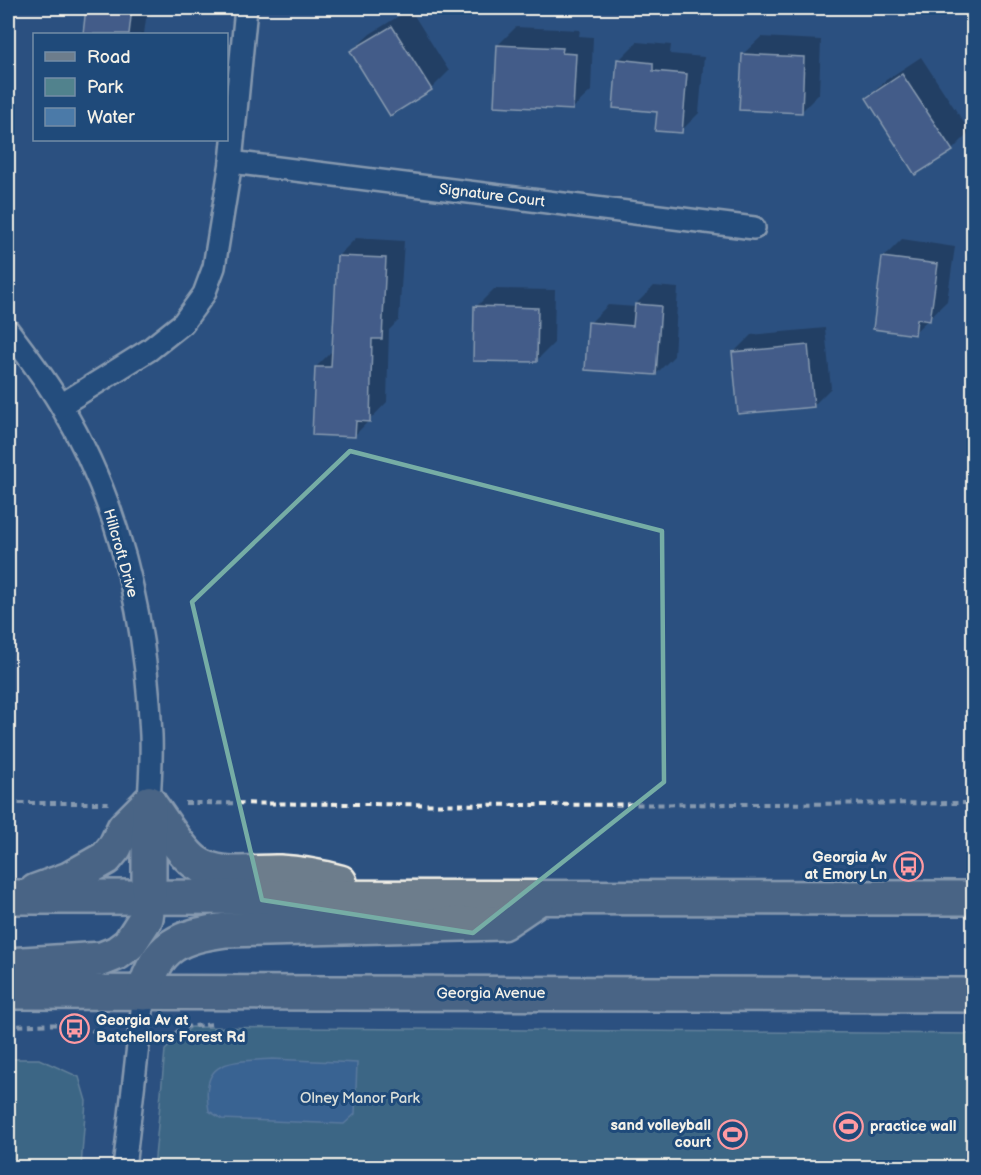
<svg xmlns="http://www.w3.org/2000/svg" width="981" height="1175" viewBox="0 0 981 1175" font-family="'Balsamiq Sans',sans-serif">
<style>
.green{fill:#51828d;stroke:#a2baba;stroke-width:1.5}
.water{fill:#4b7aa8;stroke:#8faac2;stroke-width:1.5}
.shadow{fill:#0007}
.building{fill:#606c96;stroke:#f4f1e8;stroke-width:1.5}
.lines{fill:none;stroke-linecap:round;stroke-linejoin:round}
.street-casing{stroke:#f4f1e8;stroke-width:26}
.primary-casing{stroke:#f4f1e8;stroke-width:38}
.path{stroke:#f4f1e8;stroke-width:4;stroke-dasharray:6 4.5;stroke-linecap:butt}
.street{stroke:#1f4a7a;stroke-width:21}
.primary{stroke:#6d7d8c;stroke-width:33}
.marked{fill:none;stroke:#76ada5;stroke-width:4.5;stroke-linejoin:round}
.labels{text-anchor:middle;stroke-width:6;stroke-linejoin:round;paint-order:stroke}
.street-label{font-size:15px;fill:#f4f1e8;stroke:#1f4a7a}
.poi-label{font-size:15px;font-weight:bold;fill:#f4f1e8;stroke:#1f4a7a;text-anchor:end}
.park-label{font-size:15px;fill:#dce0da;stroke:#1f4a7a}
</style>
<rect width="100%" height="100%" fill="#2c5180"/>
<filter id="ink" filterUnits="userSpaceOnUse"><feTurbulence type="fractalNoise" baseFrequency=".0167" numOctaves="2"/><feDisplacementMap in="SourceGraphic" scale="12" xChannelSelector="R" yChannelSelector="G"/><feConvolveMatrix kernelMatrix="1 2 1 2 8 2 1 2 1" color-interpolation-filters="sRGB"/></filter>
<g filter="url(#ink)">
<!-- green -->
<g class="green">
<path d="M 191,1027 L 973,1034 L 973,1167 L 154,1168 L 165,1050 Z"/>
<path d="M 8,1059 L 39,1059 L 79,1077 L 86,1101 L 81,1167 L 8,1167 Z"/>
</g>
<!-- water -->
<path class="water" d="M 272,1059 L 357,1063 L 355,1114 L 344,1124 L 222,1119 L 209,1111 C 199,1058 231,1062 272,1059 Z"/>
<!-- shadow -->
<g class="shadow">
<path d="M 88,8 L 158,8 L 146,19 L 144,34 L 85,34 Z"/>
<path d="M 410,9 L 449,71 L 431,89 L 352,51 L 370,34 Z"/>
<path d="M 516,27 L 580,30 L 579,36 L 593,37 L 591,91 L 573,108 L 498,45 Z"/>
<path d="M 761,37 L 821,40 L 819,94 L 801,112 L 743,54 Z"/>
<path d="M 637,42 L 671,45 L 670,54 L 704,57 L 699,113 L 681,131 L 658,111 L 619,60 Z"/>
<path d="M 921,57 L 970,132 L 952,150 L 868,98 L 886,80 Z"/>
<path d="M 356,238 L 404,241 L 399,320 L 389,330 L 387,402 L 355,435 L 316,367 L 333,350 L 338,256 Z"/>
<path d="M 902,239 L 955,247 L 947,301 L 914,333 L 884,257 Z"/>
<path d="M 654,286 L 678,288 L 674,356 L 656,374 L 590,323 L 608,305 L 636,307 L 636,304 Z"/>
<path d="M 494,289 L 555,290 L 554,343 L 536,361 L 476,307 Z"/>
<path d="M 825,328 L 831,388 L 813,406 L 733,353 L 751,335 Z"/>
</g>
<!-- building -->
<g class="building">
<path d="M 86,8 L 132,8 L 129,34 L 83,34 Z"/>
<path d="M 392,26 L 432,90 L 390,116 L 350,51 Z"/>
<path d="M 497,45 L 563,48 L 562,53 L 576,54 L 573,110 L 494,106 Z"/>
<path d="M 742,54 L 804,57 L 802,113 L 739,110 Z"/>
<path d="M 617,59 L 653,63 L 653,71 L 687,74 L 682,133 L 655,131 L 657,112 L 613,108 Z"/>
<path d="M 902,74 L 953,151 L 915,175 L 866,98 Z"/>
<path d="M 337,256 L 386,258 L 382,339 L 372,339 L 370,422 L 356,421 L 355,437 L 312,435 L 315,367 L 331,367 Z"/>
<path d="M 882,257 L 938,264 L 930,321 L 917,319 L 915,335 L 873,329 Z"/>
<path d="M 635,304 L 661,306 L 656,375 L 585,370 L 588,322 L 633,326 Z"/>
<path d="M 474,306 L 538,308 L 537,362 L 473,361 Z"/>
<path d="M 808,345 L 814,407 L 738,414 L 732,352 Z"/>
</g>
<g class="lines">
<defs>
<g id="street">
<path d="M 231,162 L 754,228"/>
<path d="M 8,330 C 26,354 45,378 60,404 C 120,503 146,620 151,735 C 152,758 150,781 149,803"/>
<path d="M 61,405 L 149,350 L 183,323 L 204,294 L 214,267 L 231,162 L 246,8"/>
<path d="M 124,1168 L 144,993"/>
</g>
<g id="primary">
<path d="M 149,803 C 162,820 179,850 195,862 C 218,879 253,871 280,872 C 300,873 321,877 340,882"/>
<path d="M 36,891 L 69,879 L 106,858 L 115,847 L 124,828 L 149,803"/>
<path d="M 8,897 L 974,898"/>
<path d="M 8,965 L 102,959 L 117,953 L 129,944 L 146,918 L 149,897 L 149,803"/>
<path d="M 8,992 L 974,995"/>
<path d="M 144,993 C 156,945 181,936 226,930 L 502,923 L 539,898"/>
</g>
</defs>
<!-- street casing -->
<use href="#street" class="street-casing"/>
<!-- primary casing -->
<use href="#primary" class="primary-casing"/>
<!-- path -->
<g class="path">
<path d="M 8,803 L 109,803"/>
<path d="M 185,803 L 529,805 L 974,803"/>
<path d="M 8,1026 C 37,1026 75,1019 101,1035"/>
<path d="M 167,1039 L 184,1027 L 214,1024"/>
</g>
<!-- street -->
<use href="#street" class="street"/>
<!-- primary -->
<use href="#primary" class="primary"/>
</g>
</g>
<!-- marked area -->
<path d="M0 0H981V1175H0ZM 350,451 L 662,531 L 664,782 L 473,933 L 262,900 L 192,602 Z" fill="#2c5180" fill-opacity=".55" fill-rule="evenodd"/>
<path class="marked" d="M 350,451 L 662,531 L 664,782 L 473,933 L 262,900 L 192,602 Z"/>
<!-- icons -->
<defs>
<symbol id="bus-ring" viewBox="-11 -11 22 22"><circle r="9.5" fill="#1f4a7a" stroke="#ff9aa2" stroke-width="1.5"/><path d="M-5-6H5V4H4V6H2V4H-2V6H-4V4H-5ZM-3.5-4V0h7V-4ZM-3.5 1.2v1.5H-2V1.2ZM2 1.2v1.5H3.5V1.2Z" fill="#ff9aa2"/></symbol>
<symbol id="stadium-ring" viewBox="-11 -11 22 22"><circle r="9.5" fill="#1f4a7a" stroke="#ff9aa2" stroke-width="1.5"/><path d="M0-5a6.5 5 0 1 0 0 10a6.5 5 0 1 0 0-10ZM-3.5-1.8h7v3.6h-7Z" fill="#ff9aa2"/></symbol>
</defs>
<g fill-rule="evenodd">
<use href="#bus-ring" x="892" y="850" width="33" height="33"/>
<use href="#bus-ring" x="58" y="1012" width="33" height="33"/>
<use href="#stadium-ring" x="832" y="1110" width="33" height="33"/>
<use href="#stadium-ring" x="716" y="1118" width="33" height="33"/>
</g>
<g class="labels">
<!-- street labels -->
<g class="street-label">
<text transform="translate(492 195) rotate(7)" y="5">Signature Court</text>
<text transform="translate(121 553) rotate(74)" y="5">Hillcroft Drive</text>
<text x="491" y="998">Georgia Avenue</text>
</g>
<!-- poi labels -->
<g class="poi-label">
<text x="887" y="862">Georgia Av<tspan x="887" dy="17">at Emory Ln</tspan></text>
<text x="96" y="1025" text-anchor="start">Georgia Av at<tspan x="96" dy="17">Batchellors Forest Rd</tspan></text>
<text x="711" y="1130">sand volleyball<tspan x="711" dy="17">court</tspan></text>
<text x="870" y="1131" text-anchor="start">practice wall</text>
</g>
<!-- park labels -->
<g class="park-label">
<text x="360" y="1103">Olney Manor Park</text>
</g>
</g>
<!-- margin -->
<rect width="981" height="1175" fill="none" stroke="#1f4a7a" stroke-width="30"/>
<rect x="15" y="15" width="951" height="1145" fill="none" stroke="#f4f1e8" stroke-width="2" filter="url(#ink)"/>
<!-- legend -->
<rect x="33" y="33" width="195" height="108" fill="#1f4a7a" stroke="#748da6" stroke-width="1.5"/>
<rect x="45" y="52" width="30" height="9" fill="#6d7d8c" stroke="#748da6" stroke-width="1.5"/>
<text x="87" y="63" font-size="18" fill="#f4f1e8">Road</text>
<rect x="45" y="78" width="30" height="18" fill="#51828d" stroke="#748da6" stroke-width="1.5"/>
<text x="87" y="93" font-size="18" fill="#f4f1e8">Park</text>
<rect x="45" y="108" width="30" height="18" fill="#4b7aa8" stroke="#748da6" stroke-width="1.5"/>
<text x="87" y="123" font-size="18" fill="#f4f1e8">Water</text>
</svg>
